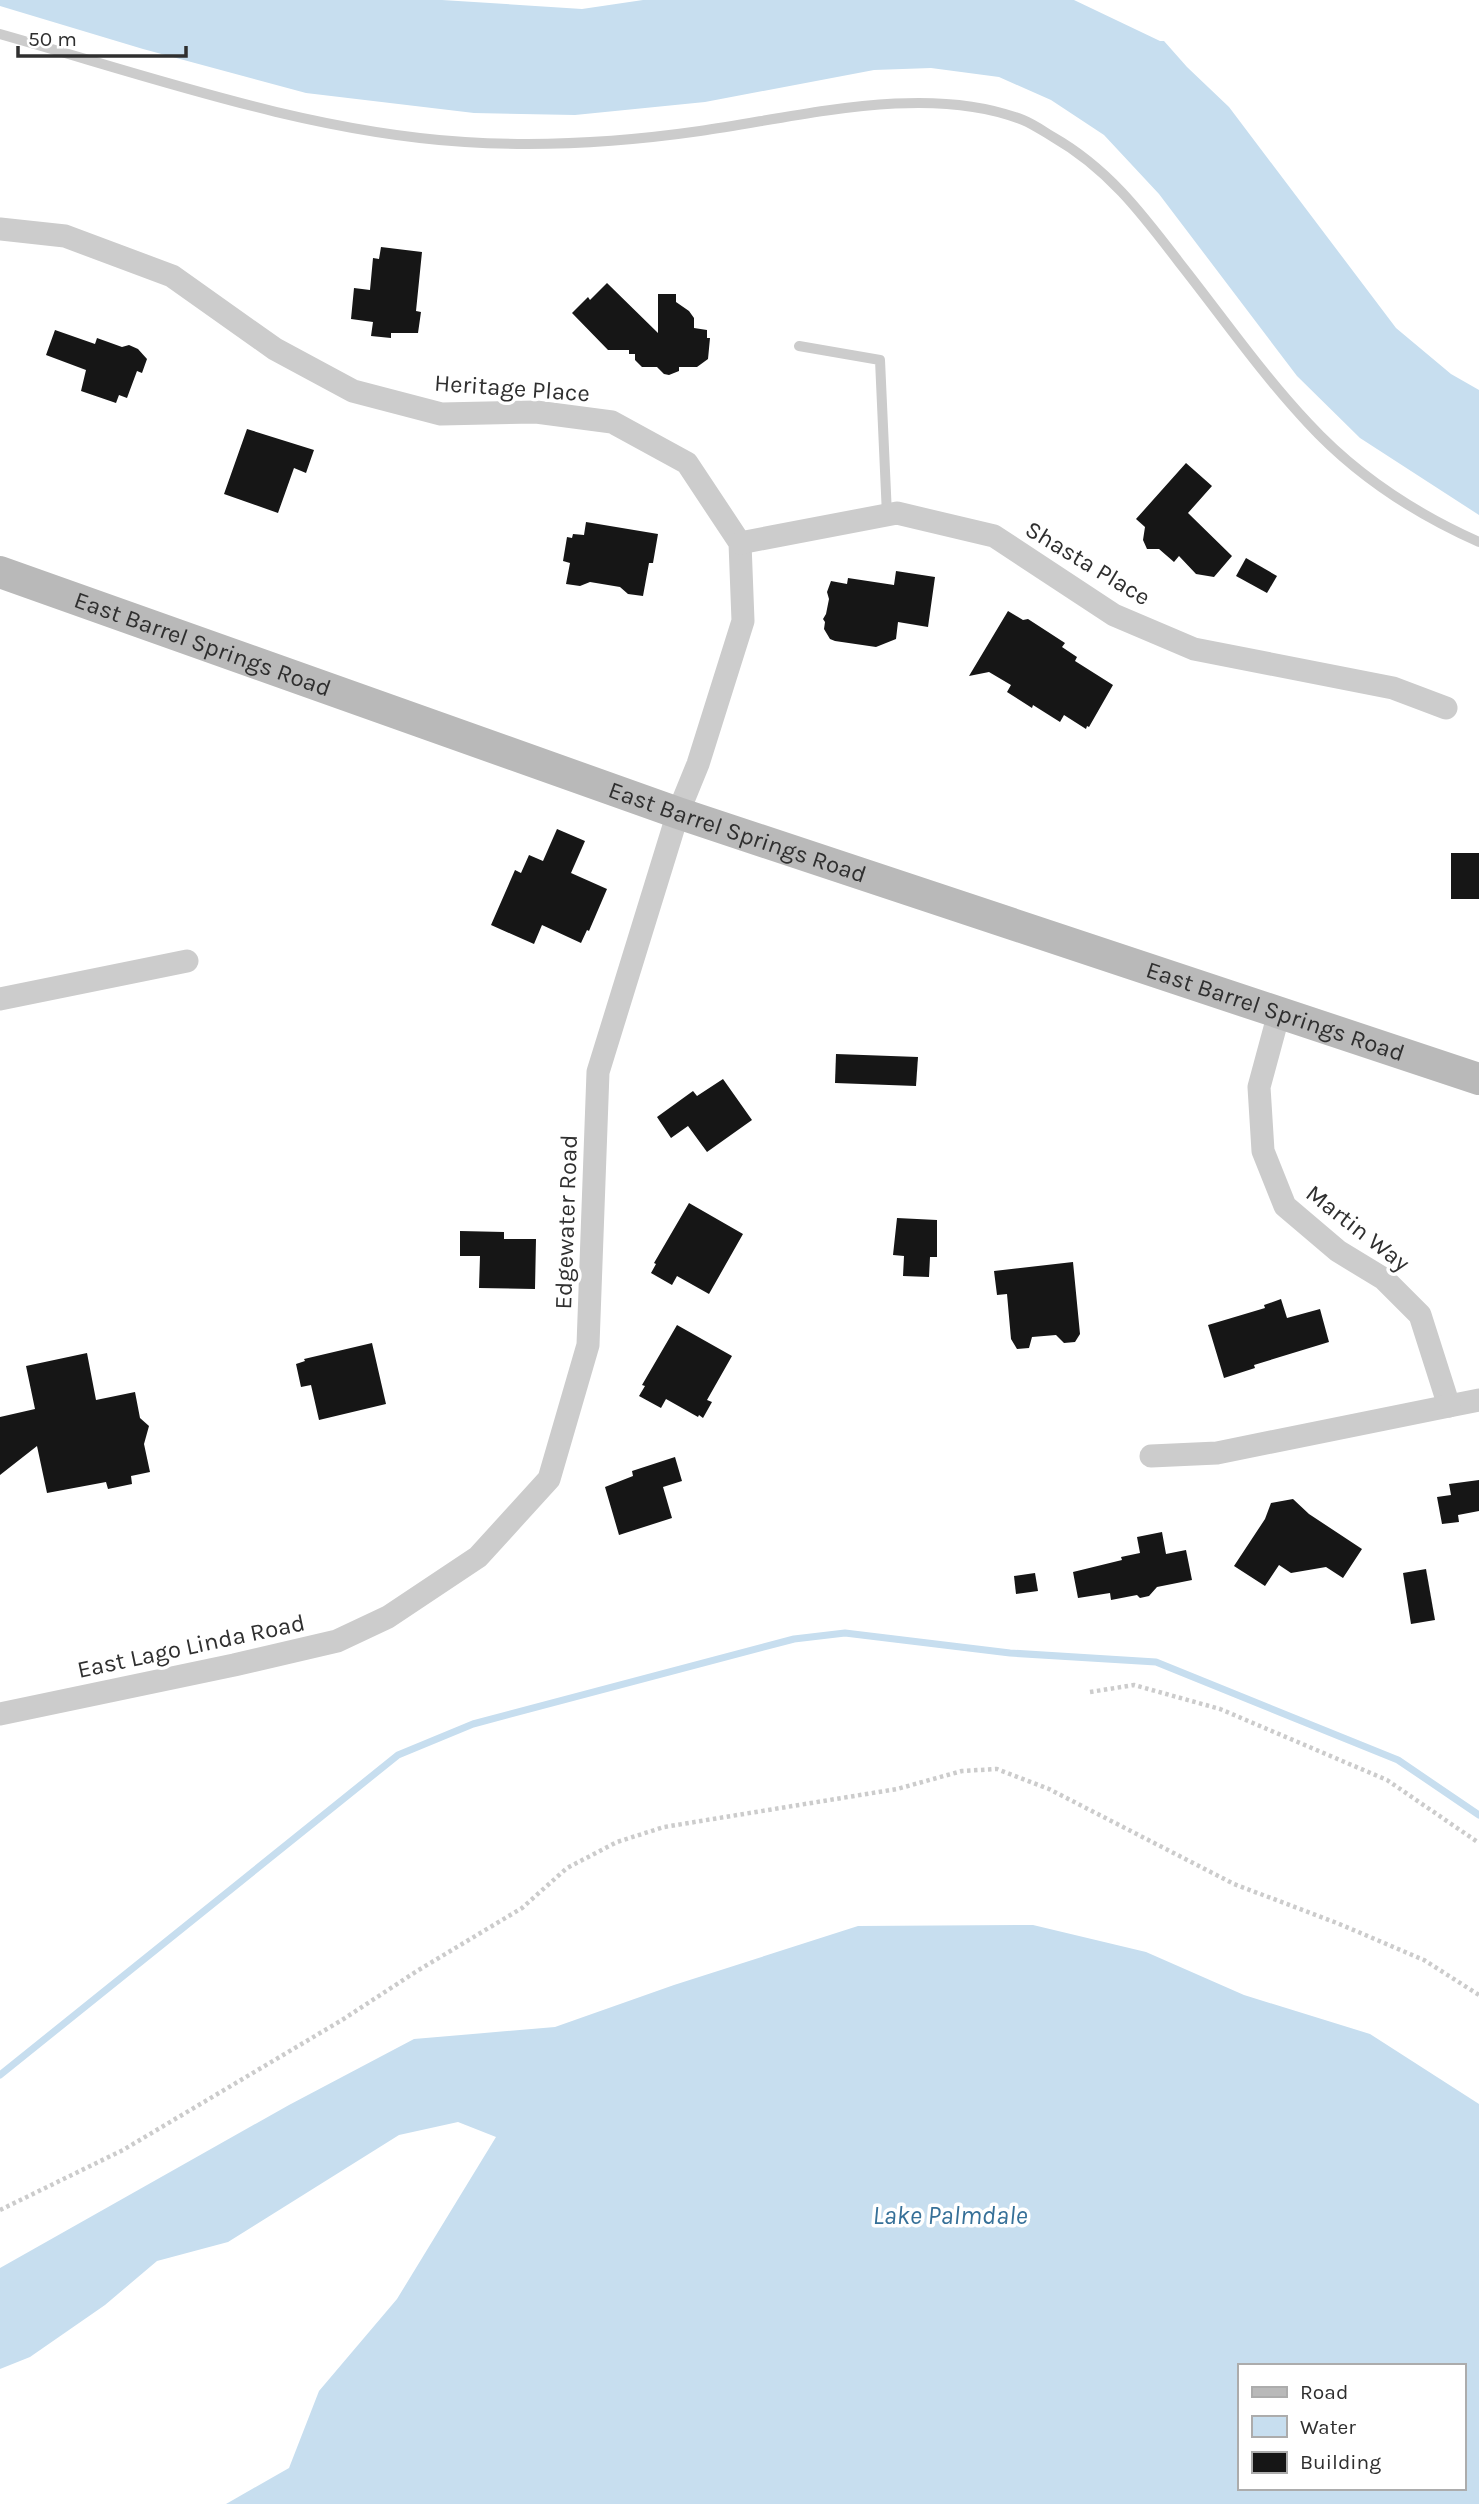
<svg xmlns="http://www.w3.org/2000/svg" width="1479" height="2504" viewBox="0 0 1479 2504" font-family="Karla,sans-serif">
<style>
.water{fill:#c7deef;fill-rule:evenodd}
.lines{fill:none;stroke-linecap:round;stroke-linejoin:round}
.stream{stroke:#c7deef;stroke-width:7}
.building{fill:#161616}
.path{stroke:#ccc;stroke-width:4.5;stroke-dasharray:3.5 3.5;stroke-linecap:butt}
.lane{stroke:#ccc;stroke-width:10}
.street{stroke:#ccc;stroke-width:23}
.secondary{stroke:#b9b9b9;stroke-width:32}
.labels{text-anchor:middle;stroke-width:7;stroke-linejoin:round;paint-order:stroke}
.street-label{font-size:24px;fill:#2f2f2f;stroke:#fff}
.water-label{font-size:26px;font-style:italic;fill:#367098;stroke:#fff}
</style>
<rect width="100%" height="100%" fill="#fff"/>
<!-- water -->
<g class="water">
<path d="M 0,0 L 442,0 L 582,9 L 643,0 L 1074,0 L 1160,41 L 1164,41 L 1187,67 L 1229,107 L 1396,328 L 1451,374 L 1479,390 L 1479,515 L 1360,438 L 1297,376 L 1159,194 L 1104,135 L 1051,100 L 999,77 L 931,68 L 874,70 L 705,102 L 575,115 L 474,113 L 306,93 L 143,49 L 0,6 Z"/>
<path d="M 1033,1925 L 1146,1952 L 1244,1995 L 1370,2034 L 1479,2104 L 1479,2504 L 226,2504 L 289,2468 L 319,2391 L 397,2299 L 496,2137 L 458,2122 L 399,2135 L 228,2242 L 157,2261 L 105,2305 L 30,2357 L 0,2369 L 0,2268 L 289,2105 L 414,2039 L 555,2027 L 674,1985 L 858,1926 ZM 1239,2366 L 1463,2366 L 1463,2488 L 1239,2488 Z"/>
</g>
<g class="lines">
<!-- stream -->
<path class="stream" d="M 0,2075 L 398,1755 L 473,1724 L 794,1639 L 845,1633 L 1010,1653 L 1156,1662 L 1398,1760 L 1479,1815"/>
</g>
<!-- building -->
<g class="building">
<path d="M 381,247 L 422,252 L 416,311 L 421,312 L 418,333 L 391,333 L 391,338 L 371,336 L 373,322 L 351,319 L 354,288 L 370,290 L 373,258 L 379,259 Z"/>
<path d="M 607,283 L 658,333 L 658,294 L 676,294 L 676,302 L 689,311 L 694,318 L 694,328 L 707,330 L 707,338 L 710,338 L 708,359 L 697,367 L 679,367 L 679,371 L 669,375 L 664,374 L 657,367 L 642,367 L 635,360 L 635,354 L 629,354 L 629,350 L 608,350 L 572,313 L 588,297 L 590,300 Z"/>
<path d="M 55,330 L 95,344 L 97,338 L 122,347 L 129,345 L 138,349 L 147,359 L 142,373 L 137,371 L 127,398 L 119,395 L 116,403 L 81,391 L 86,370 L 46,355 Z"/>
<path d="M 247,429 L 314,450 L 306,473 L 294,468 L 278,513 L 224,494 Z"/>
<path d="M 1186,463 L 1212,486 L 1188,513 L 1232,556 L 1214,577 L 1196,574 L 1179,556 L 1174,562 L 1159,549 L 1147,549 L 1143,540 L 1145,527 L 1136,519 Z"/>
<path d="M 586,522 L 658,534 L 653,563 L 649,563 L 643,596 L 628,594 L 620,587 L 590,582 L 580,586 L 566,584 L 570,563 L 563,561 L 567,537 L 572,538 L 573,534 L 584,535 Z"/>
<path d="M 1246,558 L 1277,576 L 1267,593 L 1236,576 Z"/>
<path d="M 896,571 L 935,577 L 928,627 L 898,622 L 896,639 L 876,647 L 835,641 L 830,639 L 824,629 L 825,622 L 823,619 L 826,614 L 829,599 L 827,592 L 831,581 L 847,584 L 848,578 L 894,585 Z"/>
<path d="M 1008,611 L 1023,620 L 1028,619 L 1065,643 L 1062,647 L 1077,657 L 1075,661 L 1113,685 L 1089,727 L 1087,726 L 1086,729 L 1064,715 L 1060,722 L 1033,705 L 1032,708 L 1007,692 L 1011,685 L 989,672 L 969,676 Z"/>
<path d="M 557,829 L 585,841 L 571,873 L 607,889 L 589,931 L 587,930 L 581,943 L 542,925 L 534,944 L 491,925 L 515,870 L 521,873 L 529,855 L 543,861 Z"/>
<rect x="1451" y="853" width="28" height="46"/>
<path d="M 836,1054 L 918,1057 L 916,1086 L 835,1083 Z"/>
<path d="M 723,1079 L 752,1120 L 707,1152 L 688,1126 L 671,1138 L 657,1117 L 693,1091 L 697,1096 Z"/>
<path d="M 689,1203 L 743,1234 L 709,1294 L 677,1276 L 672,1285 L 651,1273 L 656,1264 L 654,1263 Z"/>
<path d="M 897,1218 L 937,1220 L 937,1257 L 930,1257 L 929,1277 L 903,1276 L 904,1256 L 893,1255 Z"/>
<path d="M 460,1231 L 504,1232 L 504,1239 L 536,1239 L 535,1289 L 479,1288 L 480,1256 L 460,1256 Z"/>
<path d="M 1073,1262 L 1080,1334 L 1075,1342 L 1064,1343 L 1056,1335 L 1032,1337 L 1029,1348 L 1017,1349 L 1011,1339 L 1007,1294 L 997,1295 L 994,1271 Z"/>
<path d="M 1281,1299 L 1287,1318 L 1320,1309 L 1329,1342 L 1254,1365 L 1255,1368 L 1224,1378 L 1208,1325 L 1265,1308 L 1264,1305 Z"/>
<path d="M 677,1325 L 732,1356 L 707,1400 L 712,1402 L 703,1418 L 699,1415 L 698,1417 L 666,1399 L 661,1408 L 639,1396 L 645,1386 L 642,1385 Z"/>
<path d="M 372,1343 L 386,1404 L 319,1420 L 311,1385 L 301,1387 L 296,1364 L 305,1361 L 304,1359 Z"/>
<path d="M 87,1353 L 96,1400 L 135,1392 L 140,1418 L 149,1426 L 144,1444 L 150,1472 L 131,1476 L 132,1484 L 108,1489 L 106,1482 L 47,1493 L 37,1446 L 0,1475 L 0,1417 L 35,1409 L 26,1366 Z"/>
<path d="M 675,1457 L 682,1481 L 663,1487 L 672,1518 L 619,1535 L 605,1487 L 633,1476 L 632,1471 Z"/>
<path d="M 1479,1480 L 1479,1511 L 1458,1515 L 1459,1522 L 1442,1524 L 1437,1497 L 1451,1495 L 1449,1484 Z"/>
<path d="M 1293,1499 L 1309,1514 L 1362,1549 L 1343,1578 L 1326,1567 L 1291,1573 L 1279,1565 L 1265,1586 L 1234,1566 L 1265,1519 L 1271,1503 Z"/>
<path d="M 1162,1532 L 1166,1554 L 1186,1550 L 1192,1580 L 1157,1587 L 1149,1596 L 1140,1598 L 1137,1595 L 1111,1600 L 1110,1593 L 1078,1598 L 1073,1572 L 1122,1560 L 1121,1557 L 1140,1553 L 1137,1537 Z"/>
<path d="M 1426,1569 L 1435,1620 L 1411,1624 L 1403,1573 Z"/>
<path d="M 1035,1573 L 1038,1591 L 1016,1594 L 1014,1576 Z"/>
</g>
<g class="lines">
<!-- path -->
<g class="path">
<path d="M 1090,1692 L 1134,1685 L 1220,1709 L 1387,1780 L 1479,1843"/>
<path d="M 0,2210 L 123,2150 L 342,2020 L 417,1971 L 522,1908 L 567,1868 L 617,1842 L 664,1827 L 897,1789 L 962,1771 L 997,1769 L 1049,1789 L 1234,1884 L 1337,1923 L 1424,1960 L 1479,1995"/>
</g>
<!-- lane -->
<g class="lane">
<path d="M 0,34 C 152,77 307,132 465,142 C 543,147 623,142 700,131 C 799,117 927,82 1023,120 C 1033,124 1043,131 1053,137 C 1109,169 1143,215 1182,266 C 1223,318 1262,374 1308,423 C 1355,474 1416,514 1479,542"/>
<path d="M 799,346 L 880,360 L 887,515"/>
</g>
<!-- street -->
<g class="street">
<path d="M 0,229 L 65,236 L 172,276 L 275,349 L 353,391 L 441,414 L 536,412 L 612,422 L 687,463 L 740,543 L 743,621 L 698,764 L 678,813 L 598,1072 L 588,1345 L 549,1479 L 478,1557 L 388,1617 L 337,1641 L 234,1665 L 0,1714"/>
<path d="M 740,543 L 897,513 L 994,536 L 1114,615 L 1194,649 L 1393,688 L 1446,708"/>
<path d="M 0,999 L 187,961"/>
<path d="M 1279,1013 L 1259,1087 L 1263,1151 L 1285,1206 L 1338,1251 L 1384,1279 L 1420,1315 L 1449,1406 L 1479,1400"/>
<path d="M 1151,1456 L 1217,1453 L 1449,1406"/>
</g>
<!-- secondary -->
<path class="secondary" id="s1" d="M 0,572 L 678,813 L 1479,1079"/>
</g>
<g class="labels">
<!-- street labels -->
<g class="street-label">
<text transform="translate(512 388) rotate(4)" y="8">Heritage Place</text>
<text transform="translate(1088 563) rotate(31)" y="8">Shasta Place</text>
<text dy="8" stroke="none"><textPath href="#s1" startOffset="215">East Barrel Springs Road</textPath></text>
<text dy="8" stroke="none"><textPath href="#s1" startOffset="782">East Barrel Springs Road</textPath></text>
<text dy="8" stroke="none"><textPath href="#s1" startOffset="1349">East Barrel Springs Road</textPath></text>
<text transform="translate(566 1222) rotate(-88)" y="8">Edgewater Road</text>
<text transform="translate(1358 1228) rotate(38)" y="8">Martin Way</text>
<text transform="translate(191 1646) rotate(-12)" y="8">East Lago Linda Road</text>
</g>
<!-- water labels -->
<g class="water-label">
<text x="950" y="2224">Lake Palmdale</text>
</g>
</g>
<!-- legend -->
<rect x="1238" y="2364" width="228" height="126" fill="#ffffff" stroke="#acacac" stroke-width="2"/>
<rect x="1252" y="2387" width="35" height="10" fill="#b9b9b9" stroke="#acacac" stroke-width="2"/>
<text x="1300" y="2399" font-size="21" fill="#2f2f2f">Road</text>
<rect x="1252" y="2416" width="35" height="21" fill="#c7deef" stroke="#acacac" stroke-width="2"/>
<text x="1300" y="2434" font-size="21" fill="#2f2f2f">Water</text>
<rect x="1252" y="2452" width="35" height="21" fill="#161616" stroke="#acacac" stroke-width="2"/>
<text x="1300" y="2469" font-size="21" fill="#2f2f2f">Building</text>
<!-- scale -->
<path d="M18 46v10h168v-10" fill="none" stroke="#2f2f2f" stroke-width="3.5"/>
<text x="28" y="46" font-size="21" fill="#2f2f2f" stroke="#ffffff" stroke-width="5" paint-order="stroke">50 m</text>
</svg>
